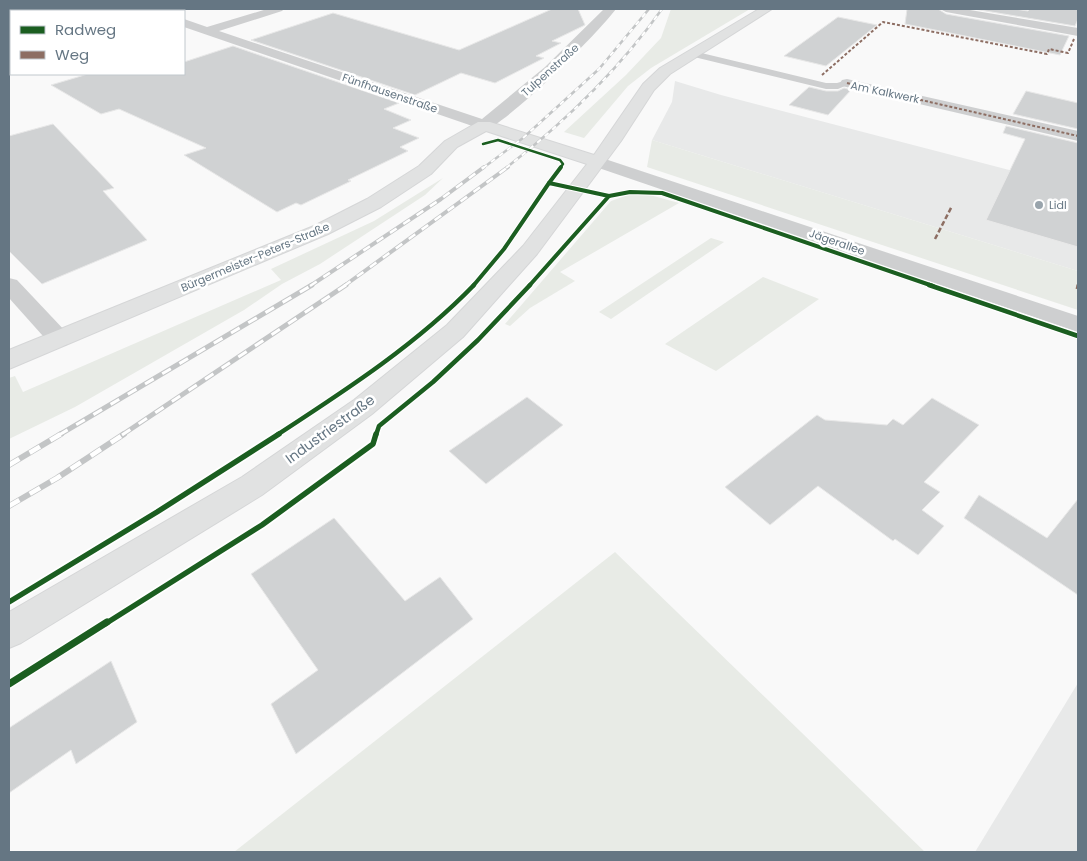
<svg xmlns="http://www.w3.org/2000/svg" width="1087" height="861" viewBox="0 0 1087 861" font-family="Poppins,sans-serif">
<style>
.built{fill:#e8e9e9}
.green{fill:#e8ebe6}
.building{fill:#d0d2d3;stroke:#e8e8e8}
.lines{fill:none;stroke-linecap:round;stroke-linejoin:round}
.secondary-casing{stroke:#d5d6d7;stroke-width:2}
.lane{fill:#cecfd0;fill-rule:evenodd}
.street{fill:#cecfd0;fill-rule:evenodd}
.secondary{fill:#e1e2e2;fill-rule:evenodd}
.rail-far3-casing{stroke:#c3c5c6;stroke-width:2.5}
.rail-far2-casing{stroke:#c3c5c6;stroke-width:4}
.rail-far1-casing{stroke:#c3c5c6;stroke-width:5}
.rail-casing{stroke:#c3c5c6;stroke-width:6}
.rail-far3{stroke:#fff;stroke-width:2;stroke-dasharray:5;stroke-linecap:butt}
.rail-far2{stroke:#fff;stroke-width:2.5;stroke-dasharray:8;stroke-linecap:butt}
.rail-far1{stroke:#fff;stroke-width:3;stroke-dasharray:10;stroke-linecap:butt}
.rail{stroke:#fff;stroke-width:4.5;stroke-dasharray:12;stroke-linecap:butt}
.quiet-far2{stroke:#8d6e63;stroke-width:2;stroke-dasharray:3 2;stroke-linecap:butt}
.quiet-far1{stroke:#8d6e63;stroke-width:2.5;stroke-dasharray:5 2.5;stroke-linecap:butt}
.quiet{stroke:#8d6e63;stroke-width:3;stroke-dasharray:7 3;stroke-linecap:butt}
.cycleway-far4-casing{stroke:#fff;stroke-width:4}
.cycleway-far3-casing{stroke:#fff;stroke-width:6}
.cycleway-far2-casing{stroke:#fff;stroke-width:7}
.cycleway-far1-casing{stroke:#fff;stroke-width:9}
.cycleway-casing{stroke:#fff;stroke-width:10}
.cycleway-far4{stroke:#1b5e20;stroke-width:2.5}
.cycleway-far3{stroke:#1b5e20;stroke-width:4}
.cycleway-far2{stroke:#1b5e20;stroke-width:4.5}
.cycleway-far1{stroke:#1b5e20;stroke-width:5.5}
.cycleway{stroke:#1b5e20;stroke-width:7}
.poi-dot{fill:#99a4ac;stroke:#fff;stroke-width:2}
.labels{text-anchor:middle;stroke-width:5;stroke-linejoin:round;paint-order:stroke}
.far-street-label{font-size:11px;fill:#657683;stroke:#fff}
.far-poi-label{font-size:11px;fill:#657683;stroke:#fff;text-anchor:start}
.street-label{font-size:14px;fill:#657683;stroke:#fff}
</style>
<rect width="100%" height="100%" fill="#f9f9f9"/>
<!-- built -->
<g class="built">
<path d="M 675,81 L 721,95 L 1078,188 L 1078,271 L 652,140 L 672,102 Z"/>
<path d="M 1078,683 L 1078,852 L 975,852 Z"/>
</g>
<!-- green -->
<g class="green">
<path d="M 671,9 L 750,9 L 651,68 L 628,86 L 584,138 L 564,132 L 626,75 L 661,38 Z"/>
<path d="M 652,140 L 1078,271 L 1078,310 L 647,167 Z"/>
<path d="M 443,178 L 425,195 L 320,264 L 282,284 L 244,310 L 75,407 L 9,439 L 9,378 L 15,376 L 23,392 L 281,280 L 271,269 L 374,221 Z"/>
<path d="M 639,194 L 650,195 L 679,203 L 560,272 L 575,281 L 530,308 L 510,326 L 505,324 L 611,201 L 628,195 Z"/>
<path d="M 711,238 L 724,242 L 611,319 L 599,312 Z"/>
<path d="M 763,277 L 819,299 L 716,371 L 665,344 Z"/>
<path d="M 615,552 L 925,852 L 234,852 Z"/>
</g>
<!-- building -->
<g class="building">
<path d="M 552,9 L 578,9 L 585,25 L 552,41 L 561,43 L 536,56 L 544,58 L 495,83 L 461,73 L 415,95 L 251,40 L 333,13 L 459,50 Z"/>
<path d="M 907,9 L 938,9 L 946,14 L 1069,36 L 1060,55 L 905,24 Z"/>
<path d="M 974,9 L 1015,9 L 1028,11 L 1030,9 L 1078,9 L 1078,19 L 1075,26 Z"/>
<path d="M 838,17 L 877,25 L 826,66 L 784,56 Z"/>
<path d="M 233,46 L 399,103 L 384,109 L 411,120 L 393,128 L 419,138 L 400,147 L 408,151 L 348,180 L 351,181 L 301,205 L 296,203 L 277,212 L 184,155 L 206,148 L 119,109 L 101,114 L 51,85 L 88,74 L 184,74 L 184,62 Z"/>
<path d="M 809,87 L 826,91 L 838,91 L 844,88 L 851,90 L 828,115 L 789,105 Z"/>
<path d="M 1026,91 L 1078,103 L 1078,129 L 1013,114 Z"/>
<path d="M 53,124 L 114,188 L 103,191 L 147,240 L 42,284 L 9,251 L 9,136 Z"/>
<path d="M 1006,126 L 1078,143 L 1078,247 L 986,220 L 1025,139 L 1003,133 Z"/>
<path d="M 527,397 L 563,425 L 486,484 L 449,451 Z"/>
<path d="M 932,398 L 979,425 L 924,482 L 940,492 L 922,510 L 944,526 L 918,555 L 895,539 L 893,541 L 818,486 L 770,525 L 725,487 L 817,415 L 825,420 L 887,425 L 893,419 L 903,425 Z"/>
<path d="M 979,495 L 1047,538 L 1078,499 L 1078,595 L 964,518 Z"/>
<path d="M 334,518 L 405,601 L 440,577 L 473,619 L 296,754 L 271,704 L 318,670 L 251,574 Z"/>
<path d="M 111,661 L 137,722 L 76,764 L 71,750 L 9,793 L 9,728 Z"/>
</g>
<g class="lines">
<defs>
<path id="secondary" d="M 759,9 L 772,9 L 670,74 L 654,90 L 621,141 L 537,254 L 463,337 L 372,414 L 262,495 L 21,643 L 9,648 L 9,612 L 242,477 L 354,400 L 447,325 L 523,246 L 587,164 L 486,131 L 457,147 L 431,174 L 381,207 L 328,234 L 9,369 L 9,350 L 314,226 L 367,199 L 419,166 L 445,141 L 478,122 L 490,122 L 594,155 L 643,84 L 660,68 Z"/>
</defs>
<!-- secondary casing -->
<use href="#secondary" class="secondary-casing"/>
<!-- lane -->
<path class="lane" d="M 693,51 L 826,83 L 837,83 L 847,80 L 852,83 L 838,89 L 826,89 L 690,56 L 688,54 Z"/>
<!-- street -->
<g class="street">
<path d="M 137,9 L 153,9 L 155,11 L 138,11 Z"/>
<path d="M 267,9 L 284,9 L 282,11 L 219,31 L 482,119 L 545,67 L 604,9 L 616,9 C 599,32 508,124 484,130 L 184,27 L 184,19 L 207,27 Z"/>
<path d="M 940,9 L 964,9 L 1078,28 L 1078,36 L 946,12 Z"/>
<path d="M 847,79 L 1078,131 L 1078,141 L 842,86 L 840,83 L 842,80 Z"/>
<path d="M 596,156 L 1078,316 L 1078,332 L 590,165 L 587,161 L 590,157 Z"/>
<path d="M 9,278 L 17,280 L 67,333 L 71,339 L 67,345 L 59,347 L 51,345 L 9,298 Z"/>
</g>
<!-- secondary -->
<use href="#secondary" class="secondary"/>
<defs>
<g id="rail-far3">
<path d="M 483,168 L 523,138 L 599,69 L 649,9"/>
<path d="M 506,168 C 566,121 618,71 662,9"/>
</g>
<g id="rail-far2">
<path d="M 310,286 L 441,199 L 484,167"/>
<path d="M 344,286 L 508,167"/>
</g>
<g id="rail-far1">
<path d="M 59,435 L 312,285"/>
<path d="M 122,435 L 346,285"/>
</g>
<g id="rail">
<path d="M 9,465 L 61,434"/>
<path d="M 9,506 L 57,478 L 124,434"/>
</g>
</defs>
<!-- rail-far3 casing -->
<use href="#rail-far3" class="rail-far3-casing"/>
<!-- rail-far2 casing -->
<use href="#rail-far2" class="rail-far2-casing"/>
<!-- rail-far1 casing -->
<use href="#rail-far1" class="rail-far1-casing"/>
<!-- rail casing -->
<use href="#rail" class="rail-casing"/>
<!-- rail-far3 -->
<use href="#rail-far3" class="rail-far3"/>
<!-- rail-far2 -->
<use href="#rail-far2" class="rail-far2"/>
<!-- rail-far1 -->
<use href="#rail-far1" class="rail-far1"/>
<!-- rail -->
<use href="#rail" class="rail"/>
<!-- quiet-far2 -->
<g class="quiet-far2">
<path d="M 822,75 L 883,22 L 1047,54 L 1049,49 L 1068,53 L 1074,39"/>
<path d="M 847,83 L 1078,136"/>
</g>
<!-- quiet-far1 -->
<g class="quiet-far1">
<path d="M 935,239 L 952,206"/>
<path d="M 1078,286 L 1078,284"/>
</g>
<!-- quiet -->
<path class="quiet" d="M 1077,289 L 1078,285"/>
<defs>
<path id="cycleway-far4" d="M 483,144 L 498,140 L 560,160 L 563,164 L 560,168"/>
<g id="cycleway-far3">
<path d="M 549,183 L 561,167"/>
<path d="M 609,196 L 630,192 L 662,193 L 933,286"/>
<path d="M 473,286 L 504,249 L 549,183 L 609,196 L 529,286"/>
</g>
<g id="cycleway-far2">
<path d="M 929,285 L 1078,336"/>
<path d="M 277,435 C 346,390 417,344 474,285"/>
<path d="M 376,435 L 379,426 L 433,382 L 478,340 L 530,285"/>
</g>
<g id="cycleway-far1">
<path d="M 9,602 L 157,512 L 279,434"/>
<path d="M 105,624 L 262,525 L 373,444 L 376,434"/>
</g>
<path id="cycleway" d="M 9,684 L 107,622"/>
</defs>
<!-- cycleway-far4 casing -->
<use href="#cycleway-far4" class="cycleway-far4-casing"/>
<!-- cycleway-far3 casing -->
<use href="#cycleway-far3" class="cycleway-far3-casing"/>
<!-- cycleway-far2 casing -->
<use href="#cycleway-far2" class="cycleway-far2-casing"/>
<!-- cycleway-far1 casing -->
<use href="#cycleway-far1" class="cycleway-far1-casing"/>
<!-- cycleway casing -->
<use href="#cycleway" class="cycleway-casing"/>
<!-- cycleway-far4 -->
<use href="#cycleway-far4" class="cycleway-far4"/>
<!-- cycleway-far3 -->
<use href="#cycleway-far3" class="cycleway-far3"/>
<!-- cycleway-far2 -->
<use href="#cycleway-far2" class="cycleway-far2"/>
<!-- cycleway-far1 -->
<use href="#cycleway-far1" class="cycleway-far1"/>
<!-- cycleway -->
<use href="#cycleway" class="cycleway"/>
</g>
<!-- markers -->
<circle class="poi-dot" cx="1039" cy="205" r="5"/>
<g class="labels">
<!-- far-street labels -->
<g class="far-street-label">
<text transform="translate(550 70) rotate(-42)" y="4">Tulpenstraße</text>
<text transform="translate(885 92) rotate(12)" y="4">Am Kalkwerk</text>
<text transform="translate(390 93) rotate(19)" y="4">Fünfhausenstraße</text>
<text transform="translate(837 242) rotate(19)" y="4">Jägerallee</text>
<text transform="translate(255 257) rotate(-23)" y="4">Bürgermeister-Peters-Straße</text>
</g>
<!-- far-poi labels -->
<g class="far-poi-label">
<text x="1049" y="209">Lidl</text>
</g>
<!-- street labels -->
<g class="street-label">
<text transform="translate(330 429) rotate(-36)" y="5">Industriestraße</text>
</g>
</g>
<!-- border -->
<rect width="1087" height="861" fill="none" stroke="#657683" stroke-width="20"/>
<!-- legend -->
<rect x="10" y="10" width="175" height="65" fill="#ffffff" stroke="#c1c8cd"/>
<rect x="20" y="26" width="25" height="8" fill="#1b5e20" stroke="#c1c8cd"/>
<text x="55" y="35" font-size="15" fill="#657683">Radweg</text>
<rect x="20" y="51" width="25" height="8" fill="#8d6e63" stroke="#c1c8cd"/>
<text x="55" y="60" font-size="15" fill="#657683">Weg</text>
</svg>
